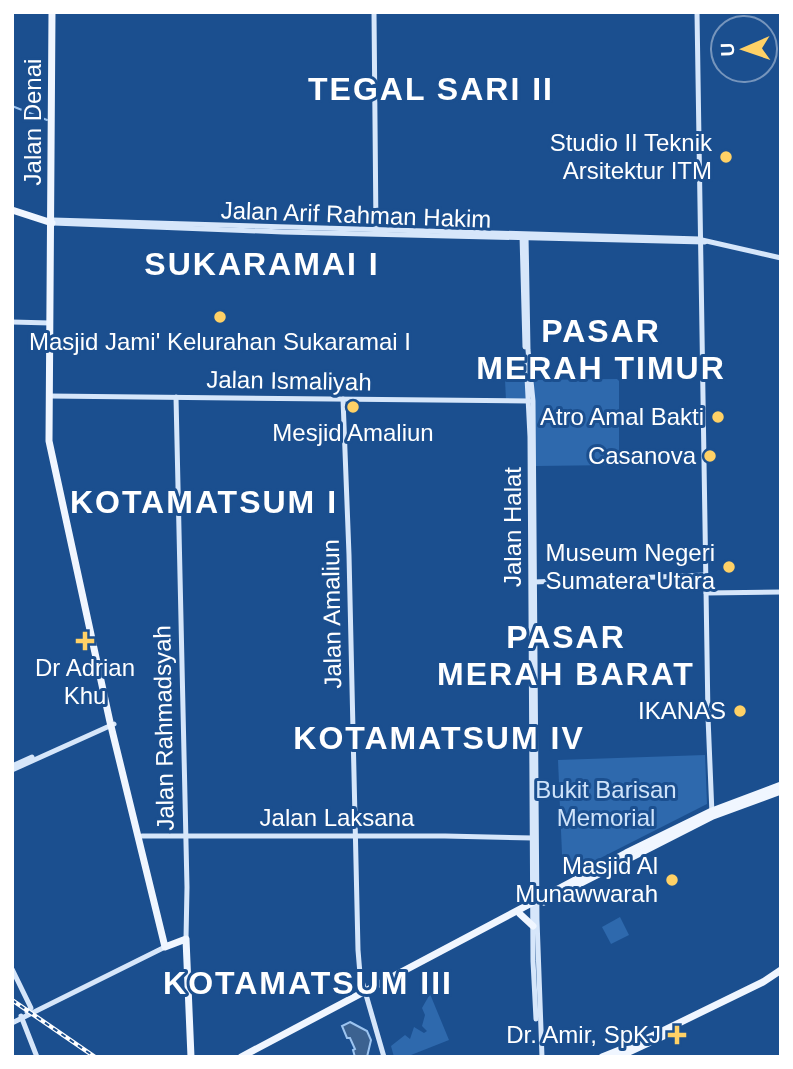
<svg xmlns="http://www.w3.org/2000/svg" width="793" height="1069" viewBox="0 0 793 1069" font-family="Arial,sans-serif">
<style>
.green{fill:#2e69ad}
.water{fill:#3c6290;stroke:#9cc4f0;stroke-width:2}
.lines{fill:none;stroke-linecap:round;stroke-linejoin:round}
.stream{stroke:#9cc4f0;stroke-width:2}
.secondary{stroke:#d6e6fa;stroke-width:5}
.primary{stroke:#f0f6ff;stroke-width:7}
.rail-casing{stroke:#fff;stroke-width:4.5}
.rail{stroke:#1b4f8f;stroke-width:2;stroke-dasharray:5;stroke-linecap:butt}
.poi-dot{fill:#ffd166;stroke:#1b4f8f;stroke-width:2.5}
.labels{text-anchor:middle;stroke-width:6;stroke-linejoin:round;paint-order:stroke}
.street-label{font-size:24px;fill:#fff;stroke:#1b4f8f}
.poi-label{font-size:24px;fill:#fff;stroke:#1b4f8f;text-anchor:end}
.park-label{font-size:24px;fill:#cfe3fa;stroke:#1b4f8f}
.district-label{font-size:32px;font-weight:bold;letter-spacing:2px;fill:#fff;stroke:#1b4f8f}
</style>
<rect width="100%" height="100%" fill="#1b4f8f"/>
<!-- green -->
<g class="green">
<path d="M 505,379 L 526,379 L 527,400 L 506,401 Z"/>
<path d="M 617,379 L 619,381 L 619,465 L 535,466 L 534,380 Z"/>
<path d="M 705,755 L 707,804 L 563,877 L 558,760 Z"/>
<path d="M 620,917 L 629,935 L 611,944 L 602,927 Z"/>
<path d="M 430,994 L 449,1040 L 406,1057 L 394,1057 L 391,1046 L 405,1035 L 410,1039 L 414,1027 L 424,1033 L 427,1031 L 422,1026 L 425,1015 L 422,1008 Z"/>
</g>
<!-- water -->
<path class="water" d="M 350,1022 L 367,1031 L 371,1040 L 367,1057 L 355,1057 L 353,1050 L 355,1049 L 350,1038 L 347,1038 L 342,1026 Z"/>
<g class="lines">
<!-- stream -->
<path class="stream" d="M 12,106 L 47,120"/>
<!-- secondary -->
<g class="secondary">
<path d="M 374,12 L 376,231"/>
<path d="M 697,12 L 708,717 L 712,814"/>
<path d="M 53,220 L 700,239"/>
<path d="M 53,223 L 283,232 L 705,242"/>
<path d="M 522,235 L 525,347"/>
<path d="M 526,235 L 528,350 L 533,401 L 537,920 L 542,1057"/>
<path d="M 702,240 L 781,258"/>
<path d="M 12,322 L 50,323"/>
<path d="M 526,357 L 530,437 L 533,961 L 536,1019"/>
<path d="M 49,396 L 529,401"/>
<path d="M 176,397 L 187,887 L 186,939"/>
<path d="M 343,399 L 349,555 L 358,950 L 360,974 L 384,1057"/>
<path d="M 534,582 L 706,575"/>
<path d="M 706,593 L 781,592"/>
<path d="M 12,766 L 32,757"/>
<path d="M 12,770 L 114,724"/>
<path d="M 142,836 L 445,836 L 533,838"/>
<path d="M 12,969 L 31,1008 L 27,1012"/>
<path d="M 21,1016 L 37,1057"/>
<path d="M 12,1023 L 165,947"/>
</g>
<!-- primary -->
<g class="primary">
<path d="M 52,12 L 49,441 L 110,722 L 165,947 L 186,939 L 191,1057"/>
<path d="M 12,210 L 52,223"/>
<path d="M 544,902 L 713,816 L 781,791"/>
<path d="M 520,914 L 533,926"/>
<path d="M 241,1057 L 626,853 L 712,811 L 781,785"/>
<path d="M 602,1057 L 642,1041 L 763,982 L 781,970"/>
<path d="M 618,1057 L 672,1032"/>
</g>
<defs>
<path id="rail" d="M 12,1000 L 95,1057"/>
</defs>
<!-- rail casing -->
<use href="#rail" class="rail-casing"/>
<!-- rail -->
<use href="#rail" class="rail"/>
</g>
<!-- markers -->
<g class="poi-dot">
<circle cx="726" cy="157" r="7"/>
<circle cx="220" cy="317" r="7"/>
<circle cx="353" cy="407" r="7"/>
<circle cx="718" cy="417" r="7"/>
<circle cx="710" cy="456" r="7"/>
<circle cx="729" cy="567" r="7"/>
<path d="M81.5 630.5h7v7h7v7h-7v7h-7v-7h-7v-7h7z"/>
<circle cx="740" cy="711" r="7"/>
<circle cx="672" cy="880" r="7"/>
<path d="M673.5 1024.5h7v7h7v7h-7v7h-7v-7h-7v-7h7z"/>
</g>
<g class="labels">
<!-- street labels -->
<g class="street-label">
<text transform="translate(33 122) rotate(-90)" y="8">Jalan Denai</text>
<text transform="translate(356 215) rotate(2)" y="8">Jalan Arif Rahman Hakim</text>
<text transform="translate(289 381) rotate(1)" y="8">Jalan Ismaliyah</text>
<text transform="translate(513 527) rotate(-90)" y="8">Jalan Halat</text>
<text transform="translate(332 614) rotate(-91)" y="8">Jalan Amaliun</text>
<text transform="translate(164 728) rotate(-91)" y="8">Jalan Rahmadsyah</text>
<text x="337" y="826">Jalan Laksana</text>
</g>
<!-- poi labels -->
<g class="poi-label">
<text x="712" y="151">Studio II Teknik<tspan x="712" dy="28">Arsitektur ITM</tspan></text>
<text x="220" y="350" text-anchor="middle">Masjid Jami' Kelurahan Sukaramai I</text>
<text x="704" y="425">Atro Amal Bakti</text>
<text x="353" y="441" text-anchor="middle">Mesjid Amaliun</text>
<text x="696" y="464">Casanova</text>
<text x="715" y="561">Museum Negeri<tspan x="715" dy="28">Sumatera Utara</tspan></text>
<text x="85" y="676" text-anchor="middle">Dr Adrian<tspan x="85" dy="28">Khu</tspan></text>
<text x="726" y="719">IKANAS</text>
<text x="658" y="874">Masjid Al<tspan x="658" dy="28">Munawwarah</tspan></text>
<text x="661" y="1043">Dr. Amir, SpKJ</text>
</g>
<!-- park labels -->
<g class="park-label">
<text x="606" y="798">Bukit Barisan<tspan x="606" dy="28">Memorial</tspan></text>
</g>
<!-- district labels -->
<g class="district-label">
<text x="431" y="100">TEGAL SARI II</text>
<text x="262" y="275">SUKARAMAI I</text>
<text x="601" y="342">PASAR<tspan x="601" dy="37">MERAH TIMUR</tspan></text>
<text x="204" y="513">KOTAMATSUM I</text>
<text x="566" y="648">PASAR<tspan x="566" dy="37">MERAH BARAT</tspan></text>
<text x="439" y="749">KOTAMATSUM IV</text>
<text x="308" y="994">KOTAMATSUM III</text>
</g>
</g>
<!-- border -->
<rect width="793" height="1069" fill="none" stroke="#ffffff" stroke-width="28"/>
<!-- north arrow -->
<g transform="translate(744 49) rotate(268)"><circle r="33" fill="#1b4f8f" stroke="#7695bc" stroke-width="2"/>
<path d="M0-5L12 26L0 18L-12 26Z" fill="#ffd166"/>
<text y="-10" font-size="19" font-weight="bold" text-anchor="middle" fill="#ffffff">U</text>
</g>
</svg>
